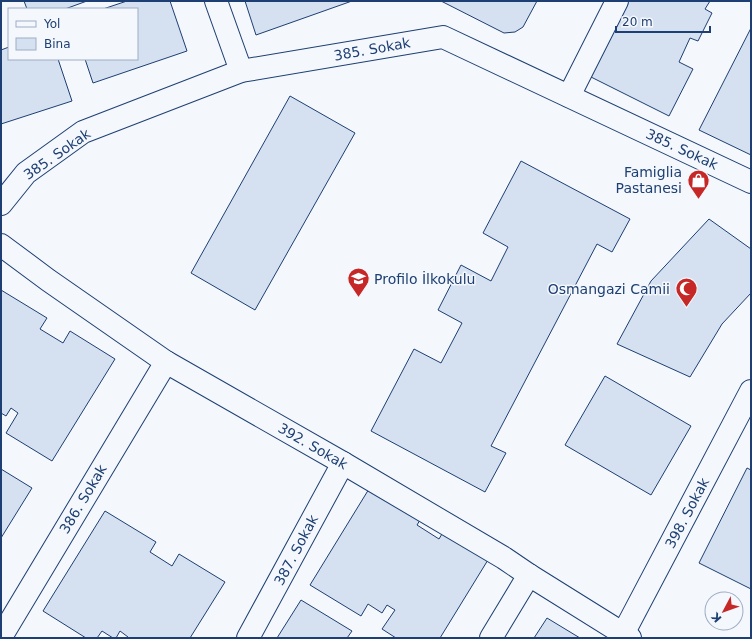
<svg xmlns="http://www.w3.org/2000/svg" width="752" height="639" viewBox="0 0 752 639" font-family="'DejaVu Sans',sans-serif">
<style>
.building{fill:#d5e0f0;stroke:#1d3f73}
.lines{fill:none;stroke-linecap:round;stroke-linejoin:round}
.street-casing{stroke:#1d3f73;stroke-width:24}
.street{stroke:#f4f7fb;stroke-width:22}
.labels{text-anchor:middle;stroke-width:3;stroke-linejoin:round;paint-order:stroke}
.street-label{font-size:14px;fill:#1d3f73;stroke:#f4f7fb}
.poi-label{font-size:14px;fill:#1d3f73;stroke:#f4f7fb;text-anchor:end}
</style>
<rect width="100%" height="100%" fill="#f4f7fb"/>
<!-- building -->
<g class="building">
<path d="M 24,1 L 87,1 L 65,9 L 27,9 Z"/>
<path d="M 127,1 L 170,1 L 187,51 L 93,83 L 85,59 L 137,59 L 137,9 L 103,9 Z"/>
<path d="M 245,1 L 352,1 L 256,35 Z"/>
<path d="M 441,1 L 537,1 L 523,27 L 515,32 L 504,33 Z"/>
<path d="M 623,1 L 710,1 L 705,9 L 712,13 L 698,41 L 690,38 L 679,62 L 693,69 L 669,116 L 585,74 Z"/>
<path d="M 751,28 L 751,155 L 699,130 Z"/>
<path d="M 9,47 L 9,59 L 58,59 L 72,101 L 1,124 L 1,50 Z"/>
<path d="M 290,96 L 355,133 L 255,310 L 191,273 Z"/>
<path d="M 521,161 L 630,219 L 612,252 L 597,244 L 491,446 L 506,453 L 485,492 L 371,431 L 414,349 L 441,363 L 462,323 L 438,310 L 461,265 L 491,281 L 508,247 L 483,233 Z"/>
<path d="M 709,219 L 751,249 L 751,293 L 722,324 L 690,377 L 617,344 L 651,281 Z"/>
<path d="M 1,290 L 47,318 L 40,329 L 63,343 L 70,331 L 115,359 L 52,461 L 6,433 L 18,413 L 11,408 L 6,416 L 1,413 Z"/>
<path d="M 605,376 L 691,426 L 651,495 L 565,445 Z"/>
<path d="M 747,468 L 751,470 L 751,589 L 699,563 Z"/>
<path d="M 1,469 L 32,488 L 1,538 Z"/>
<path d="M 372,484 L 423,515 L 417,525 L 439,539 L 446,527 L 491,555 L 440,638 L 396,638 L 382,629 L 395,610 L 387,605 L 382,613 L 368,604 L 361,616 L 310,585 Z"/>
<path d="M 105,511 L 156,542 L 150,552 L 172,566 L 179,554 L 225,582 L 190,638 L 127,638 L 128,637 L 120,631 L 116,638 L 113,638 L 102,631 L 97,638 L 86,638 L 43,611 Z"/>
<path d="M 301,600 L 352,631 L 347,638 L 277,638 Z"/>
<path d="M 547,618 L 580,638 L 534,638 Z"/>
</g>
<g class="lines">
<defs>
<g id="street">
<path d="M 216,1 L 241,71"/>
<path d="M 569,96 L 617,1"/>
<path d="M 1,204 L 26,173 L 83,132 L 241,71 L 443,37 L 751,182"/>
<path d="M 1,245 L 48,280 L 166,362 L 343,463 L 504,558 L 529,575 L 630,638"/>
<path d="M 623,634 L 751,391"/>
<path d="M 1,637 L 166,362"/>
<path d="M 248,638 L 343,463"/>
<path d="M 491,638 L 529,575"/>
</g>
</defs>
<!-- street casing -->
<use href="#street" class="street-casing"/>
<!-- street -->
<use href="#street" class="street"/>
</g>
<!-- icons -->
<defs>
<symbol id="shop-pin" viewBox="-11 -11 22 30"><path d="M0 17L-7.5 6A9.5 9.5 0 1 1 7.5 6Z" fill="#c62828" stroke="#f4f7fb"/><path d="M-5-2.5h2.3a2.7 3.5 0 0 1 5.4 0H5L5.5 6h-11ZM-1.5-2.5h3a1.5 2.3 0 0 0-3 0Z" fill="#fff"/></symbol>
<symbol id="school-pin" viewBox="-11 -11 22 30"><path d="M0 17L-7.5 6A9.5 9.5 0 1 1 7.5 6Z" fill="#c62828" stroke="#f4f7fb"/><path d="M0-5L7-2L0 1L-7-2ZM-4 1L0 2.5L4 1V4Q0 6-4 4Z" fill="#fff"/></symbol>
<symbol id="mosque-pin" viewBox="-11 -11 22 30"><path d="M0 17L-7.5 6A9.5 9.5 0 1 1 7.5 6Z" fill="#c62828" stroke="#f4f7fb"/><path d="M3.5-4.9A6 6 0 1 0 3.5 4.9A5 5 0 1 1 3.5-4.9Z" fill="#fff"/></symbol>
</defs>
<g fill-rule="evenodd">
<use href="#shop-pin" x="686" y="168" width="25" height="34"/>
<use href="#school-pin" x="346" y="266" width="25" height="34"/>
<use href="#mosque-pin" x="674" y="276" width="25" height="34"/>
</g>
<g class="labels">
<!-- street labels -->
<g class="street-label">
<text transform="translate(372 49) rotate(-10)" y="5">385. Sokak</text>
<text transform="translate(682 149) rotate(25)" y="5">385. Sokak</text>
<text transform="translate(57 154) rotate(-35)" y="5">385. Sokak</text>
<text transform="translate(313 446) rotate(30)" y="5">392. Sokak</text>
<text transform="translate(83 499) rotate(-59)" y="5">386. Sokak</text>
<text transform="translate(687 513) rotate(-62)" y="5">398. Sokak</text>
<text transform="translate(296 550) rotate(-62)" y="5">387. Sokak</text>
</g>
<!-- poi labels -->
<g class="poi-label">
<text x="682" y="177">Famiglia<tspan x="682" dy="16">Pastanesi</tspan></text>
<text x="374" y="284" text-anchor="start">Profilo İlkokulu</text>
<text x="670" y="294">Osmangazi Camii</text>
</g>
</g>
<!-- border -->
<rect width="752" height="639" fill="none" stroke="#1d3f73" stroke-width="4"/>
<!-- legend -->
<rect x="8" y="8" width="130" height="52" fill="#f4f7fb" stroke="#9eadc5"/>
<rect x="16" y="21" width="20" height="6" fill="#f4f7fb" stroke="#9eadc5"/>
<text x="44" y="28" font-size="12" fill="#1d3f73">Yol</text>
<rect x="16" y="38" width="20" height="12" fill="#d5e0f0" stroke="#9eadc5"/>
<text x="44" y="48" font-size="12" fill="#1d3f73">Bina</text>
<!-- north arrow -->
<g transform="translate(724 611) rotate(229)"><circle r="19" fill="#f4f7fb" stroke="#9eadc5"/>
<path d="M0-3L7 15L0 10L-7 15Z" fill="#c62828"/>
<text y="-6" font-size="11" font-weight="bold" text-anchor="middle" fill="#1d3f73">K</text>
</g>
<!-- scale -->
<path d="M616 26v6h94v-6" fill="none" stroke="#1d3f73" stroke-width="2"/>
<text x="622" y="26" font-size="12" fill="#1d3f73" stroke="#f4f7fb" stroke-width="3" paint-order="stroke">20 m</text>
</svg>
